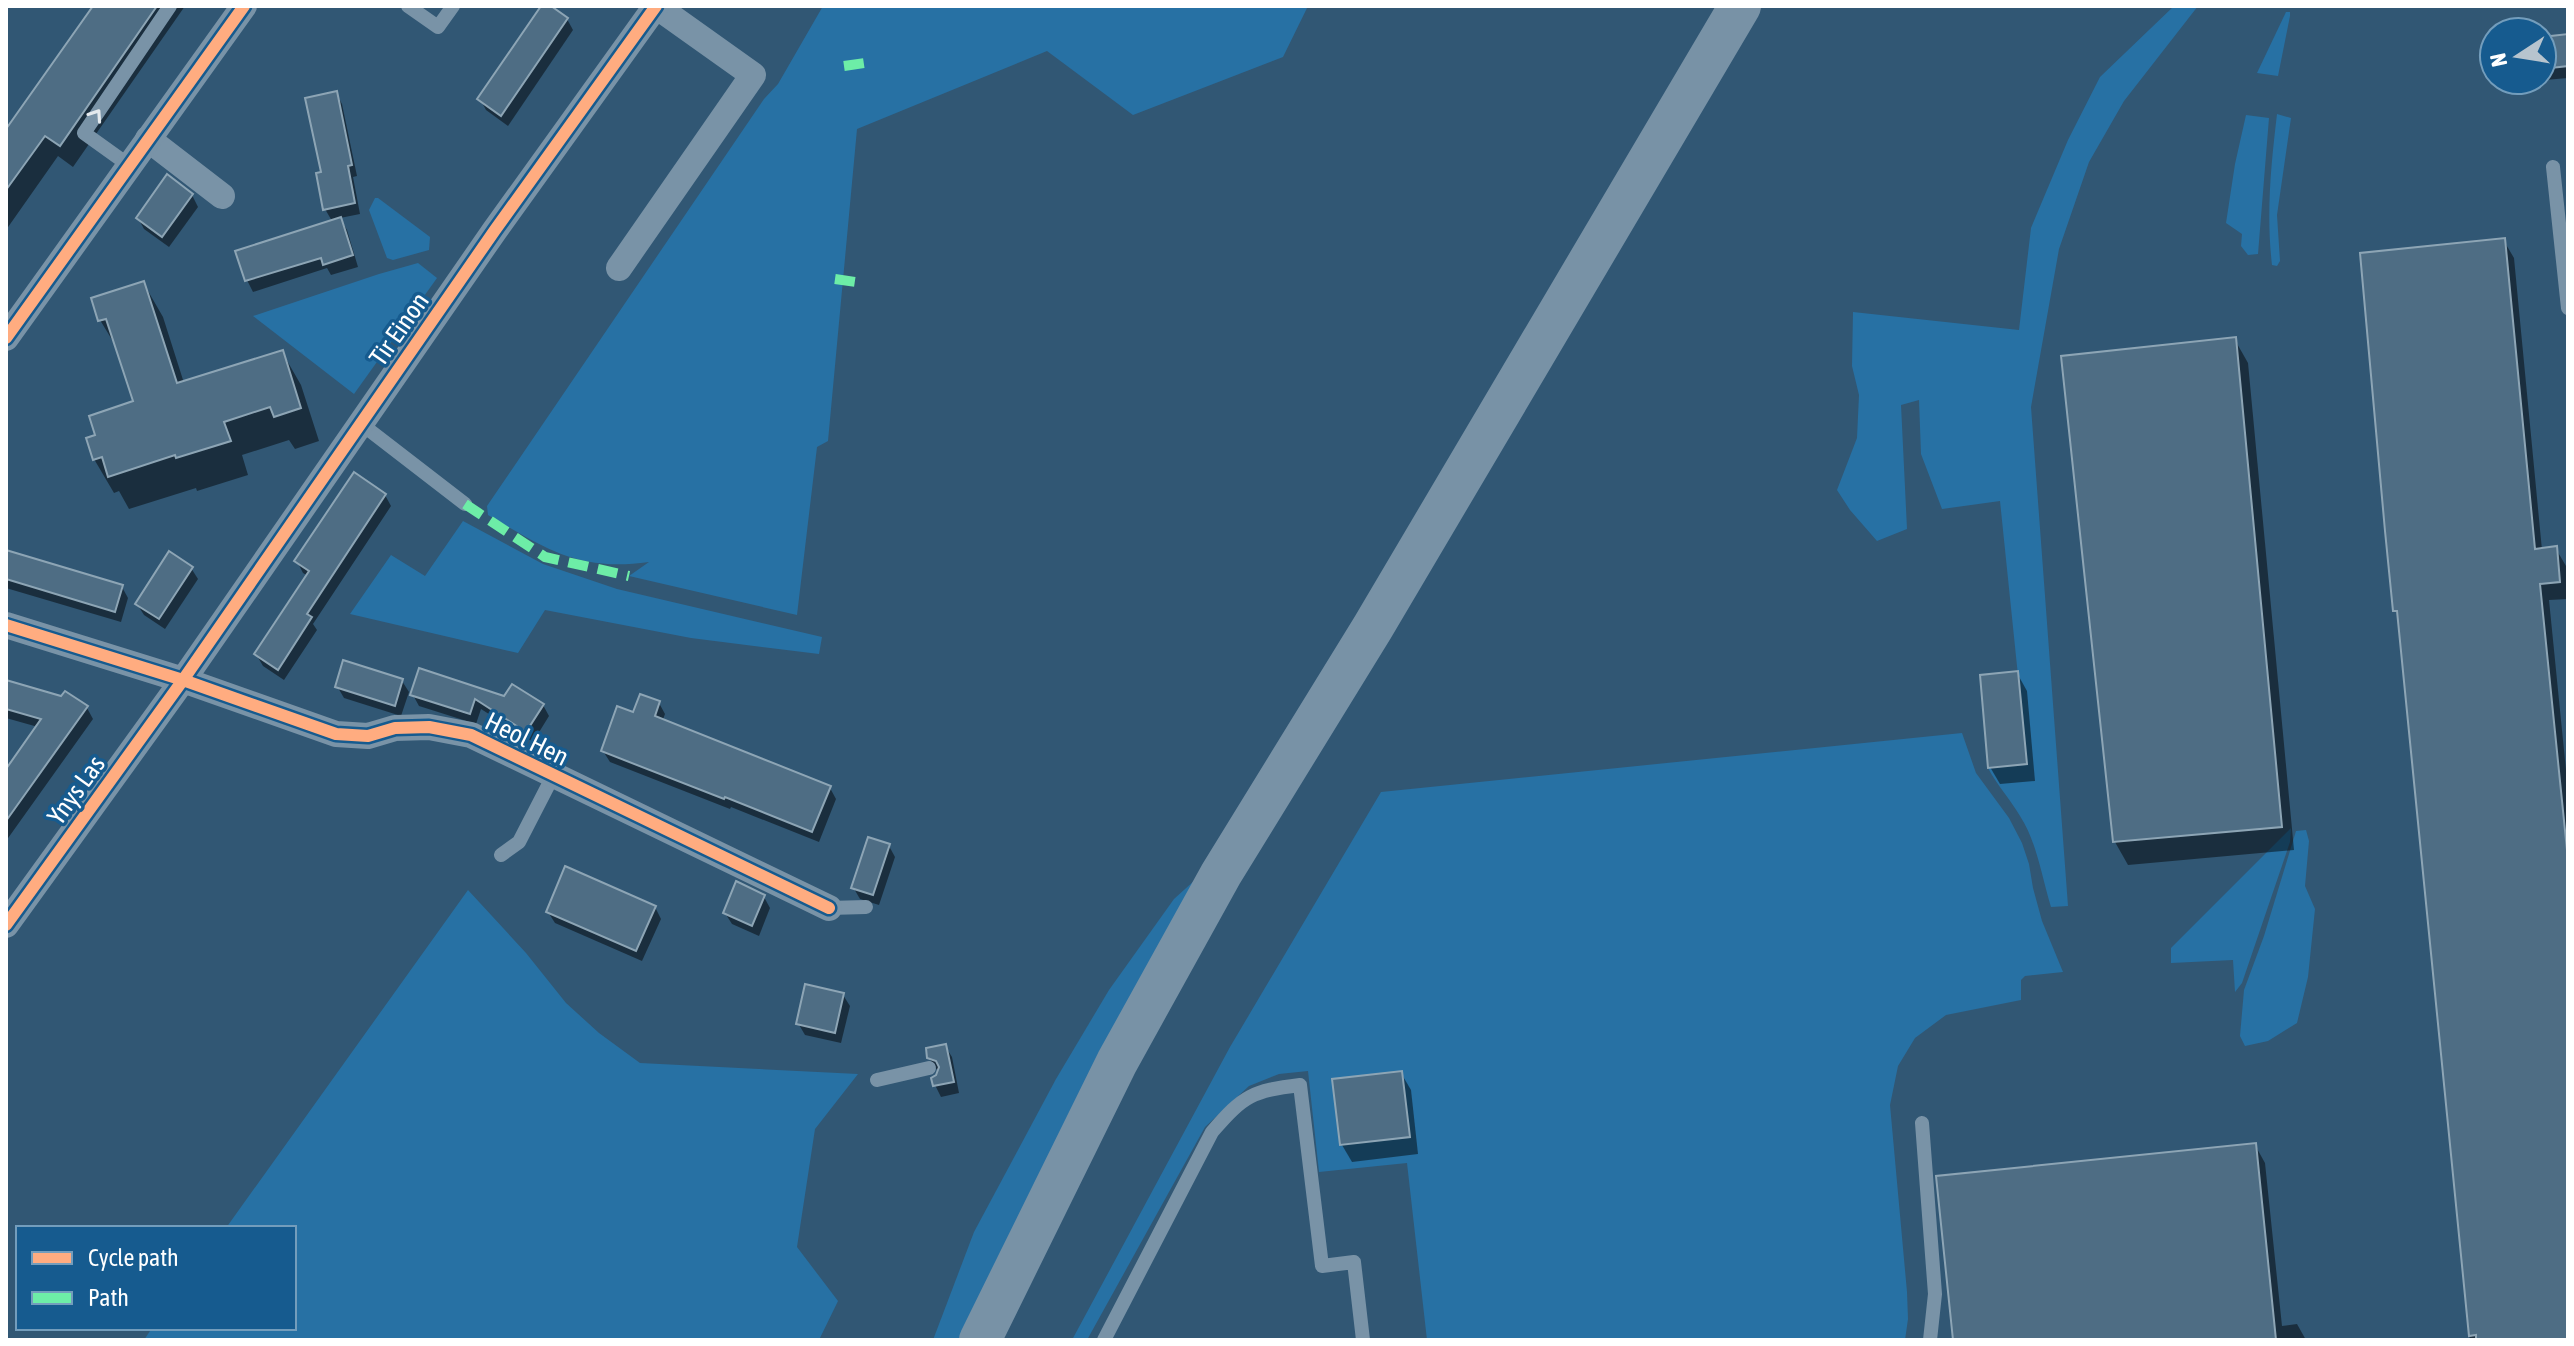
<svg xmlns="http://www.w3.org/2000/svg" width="2574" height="1346" viewBox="0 0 2574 1346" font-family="'Asap Condensed',sans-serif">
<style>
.green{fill:#2771a4}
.shadow{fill:#0007}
.building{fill:#4e6d84;stroke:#8da5b5;stroke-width:2}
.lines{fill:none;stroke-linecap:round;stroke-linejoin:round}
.lane{stroke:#7993a7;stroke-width:14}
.street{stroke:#7993a7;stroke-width:26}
.primary{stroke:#7892a6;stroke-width:42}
.quiet{stroke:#6deda7;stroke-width:10;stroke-dasharray:20 10;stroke-linecap:butt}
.cycleway-casing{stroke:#165b8f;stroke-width:17}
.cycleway{stroke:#ffac80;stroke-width:12}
.oneway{stroke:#e4e9ed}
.labels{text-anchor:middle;stroke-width:7;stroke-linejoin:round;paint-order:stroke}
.street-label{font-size:26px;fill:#fff;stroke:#165b8f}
</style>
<rect width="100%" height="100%" fill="#315774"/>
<!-- green -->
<g class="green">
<path d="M 823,6 L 1308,6 L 1283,57 L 1133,115 L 1047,51 L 857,129 L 828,441 L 817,447 L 797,615 L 629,576 L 649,562 C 579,572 546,549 488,515 L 487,506 L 764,99 L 778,84 Z"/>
<path d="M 2174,6 L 2198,6 L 2124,101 L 2089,162 L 2059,249 L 2031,407 L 2068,906 L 2051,907 C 2042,878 2037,842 2020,816 C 2010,799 1997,785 1988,768 L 2027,763 L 2000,501 L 1942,509 L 1921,454 L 1919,400 L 1901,405 L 1907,529 L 1877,541 L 1850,510 L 1837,490 L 1857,438 L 1859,395 L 1852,366 L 1853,312 L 2019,330 L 2031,228 L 2068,140 L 2100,77 Z"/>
<path d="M 2286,12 L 2290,12 L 2290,16 L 2278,76 L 2257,73 Z"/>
<path d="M 2277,114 L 2291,118 L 2277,215 L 2280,261 L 2277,266 L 2272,265 C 2266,214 2271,165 2277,114 Z"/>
<path d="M 2246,115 L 2269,118 L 2258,254 L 2248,255 L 2241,246 L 2242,234 L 2226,223 L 2235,164 Z"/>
<path d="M 375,198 L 378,198 L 430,237 L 429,250 L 393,260 L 387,258 L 369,210 Z"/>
<path d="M 418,263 L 437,278 L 354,394 L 253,316 L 379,274 Z"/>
<path d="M 463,521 L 543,564 L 617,589 L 822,637 L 819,654 L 691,638 L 545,610 L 518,653 L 350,614 L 391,555 L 425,576 Z"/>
<path d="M 1962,733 L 1976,773 L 2009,818 L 2022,843 L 2029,864 L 2033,888 L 2042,921 L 2063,972 L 2025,976 L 2021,980 L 2021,1000 L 1946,1015 L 1915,1038 L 1898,1066 L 1890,1105 L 1907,1292 L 1908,1319 L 1905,1340 L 1427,1340 L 1407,1163 L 1319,1172 L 1308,1071 L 1279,1074 L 1249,1086 L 1205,1127 L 1087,1340 L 1072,1340 L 1230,1047 L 1381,792 Z"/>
<path d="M 2291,828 L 2290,842 L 2242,983 L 2235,992 L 2233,960 L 2171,963 L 2171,948 Z"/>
<path d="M 2306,830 L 2309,841 L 2305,886 L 2315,909 L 2308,977 L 2297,1023 L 2268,1041 L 2245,1046 L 2240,1036 L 2244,990 L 2264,936 L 2296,831 Z"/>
<path d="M 1216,861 L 962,1340 L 933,1340 L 974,1232 L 1056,1079 L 1109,990 L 1174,899 Z"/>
<path d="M 468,890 L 526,953 L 566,1003 L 599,1033 L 640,1063 L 858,1074 L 815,1129 L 797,1247 L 838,1301 L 819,1340 L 144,1340 L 152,1328 L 294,1328 L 294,1228 L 226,1228 Z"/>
</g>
<!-- shadow -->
<g class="shadow">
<path d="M 95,6 L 185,6 L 73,167 L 58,156 L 6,230 L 6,132 Z"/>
<path d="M 543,6 L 548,6 L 567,19 L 573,30 L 508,126 L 486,110 L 480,99 Z"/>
<path d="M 2568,38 L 2568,78 L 2545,80 L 2542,74 L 2542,39 Z"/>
<path d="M 336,93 L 342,104 L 357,176 L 353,177 L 360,214 L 340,218 L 347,230 L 358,267 L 331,275 L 327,268 L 253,292 L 247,280 L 238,252 L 332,221 L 325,209 L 323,173 Z"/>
<path d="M 192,195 L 198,207 L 169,247 L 144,229 L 138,218 Z"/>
<path d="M 2504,241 L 2514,258 L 2542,550 L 2556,549 L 2566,566 L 2568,587 L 2568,599 L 2549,600 L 2568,790 L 2568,1340 L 2470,1340 L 2400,619 L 2395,610 Z"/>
<path d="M 144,284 L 163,317 L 184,383 L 282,352 L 301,385 L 319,441 L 295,449 L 289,440 L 242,455 L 248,475 L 197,491 L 196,488 L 129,509 L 119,491 L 114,493 L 94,459 L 98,436 L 136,403 L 120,353 L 100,320 Z"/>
<path d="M 2235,340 L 2248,363 L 2294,850 L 2128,865 L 2115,842 Z"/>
<path d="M 385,495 L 391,506 L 313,624 L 317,630 L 284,680 L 263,666 L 256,654 L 308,576 L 303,573 L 297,561 Z"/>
<path d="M 6,552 L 122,587 L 128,598 L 121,622 L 6,588 Z"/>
<path d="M 191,568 L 198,579 L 165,629 L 144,615 L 137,604 Z"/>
<path d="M 2017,673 L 2027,691 L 2035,781 L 2000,784 L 1990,767 Z"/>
<path d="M 402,681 L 409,692 L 401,716 L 344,698 L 337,686 Z"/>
<path d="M 6,682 L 62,698 L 65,693 L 87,708 L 93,719 L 6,841 L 6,773 L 38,727 L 6,718 Z"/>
<path d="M 413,695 L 505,698 L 543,705 L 549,716 L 533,742 L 481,709 L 476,724 L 419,706 Z"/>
<path d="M 659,703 L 665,714 L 662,722 L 830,788 L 836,799 L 819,842 L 731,807 L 730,809 L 610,762 L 603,751 L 635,715 Z"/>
<path d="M 889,846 L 895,857 L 879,905 L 860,899 L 853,887 Z"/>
<path d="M 764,897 L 770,908 L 759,936 L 732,924 L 725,913 Z"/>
<path d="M 655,907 L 661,919 L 642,961 L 555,923 L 548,912 Z"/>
<path d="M 843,995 L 850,1006 L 841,1043 L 805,1035 L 798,1023 Z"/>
<path d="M 945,1046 L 952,1057 L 959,1093 L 941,1097 L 935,1085 L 940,1070 L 936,1069 L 929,1058 Z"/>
<path d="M 1401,1073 L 1411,1090 L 1418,1154 L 1352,1162 L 1342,1145 Z"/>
<path d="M 2255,1145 L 2265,1163 L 2282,1326 L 2297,1324 L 2306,1340 L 1956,1340 Z"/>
</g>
<!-- building -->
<g class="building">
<path d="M 93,6 L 157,6 L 60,146 L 45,136 L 6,190 L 6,129 Z"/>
<path d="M 541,6 L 551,6 L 568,18 L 501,116 L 477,99 Z"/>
<path d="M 2568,34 L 2568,66 L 2542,69 L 2542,37 Z"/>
<path d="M 337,91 L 352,165 L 348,166 L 355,203 L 323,210 L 316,173 L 321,172 L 305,98 Z"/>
<path d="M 167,174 L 193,194 L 162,237 L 136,218 Z"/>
<path d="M 341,217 L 353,255 L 323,265 L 321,258 L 245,281 L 235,251 Z"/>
<path d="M 2505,238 L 2535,549 L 2557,546 L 2560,582 L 2540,584 L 2568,860 L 2568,1340 L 2476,1340 L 2476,1335 L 2469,1336 L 2397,611 L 2393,611 L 2385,531 L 2360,253 Z"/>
<path d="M 144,281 L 177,383 L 283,350 L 301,408 L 274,417 L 270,407 L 224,422 L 231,441 L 176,458 L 175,455 L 108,477 L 102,457 L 93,460 L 86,438 L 95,435 L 89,416 L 133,401 L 106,319 L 98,321 L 91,298 Z"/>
<path d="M 2236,337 L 2282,827 L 2113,842 L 2061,356 Z"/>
<path d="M 354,472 L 386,494 L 307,614 L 312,617 L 278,670 L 254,654 L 309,571 L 294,561 Z"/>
<path d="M 6,550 L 123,585 L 115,612 L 6,579 Z"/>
<path d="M 169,551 L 193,567 L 159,619 L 135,604 Z"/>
<path d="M 343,660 L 403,679 L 395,706 L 335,687 Z"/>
<path d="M 419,668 L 504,696 L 512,684 L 544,704 L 526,732 L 475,699 L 470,714 L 410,695 Z"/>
<path d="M 2018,671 L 2027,764 L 1988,768 L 1980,675 Z"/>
<path d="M 6,680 L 61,696 L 65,691 L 88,706 L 6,821 L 6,769 L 41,719 L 6,709 Z"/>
<path d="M 640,694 L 660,701 L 655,716 L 831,786 L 812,832 L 725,797 L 724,799 L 601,751 L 617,706 L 633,712 Z"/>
<path d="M 868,837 L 890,844 L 873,895 L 851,888 Z"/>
<path d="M 565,866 L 656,906 L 636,951 L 546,912 Z"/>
<path d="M 736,881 L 765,895 L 752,926 L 723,913 Z"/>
<path d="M 805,984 L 844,993 L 835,1033 L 796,1024 Z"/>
<path d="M 946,1044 L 954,1082 L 933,1086 L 931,1078 L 936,1075 L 939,1067 L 936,1061 L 927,1058 L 926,1048 Z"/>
<path d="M 1402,1071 L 1410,1137 L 1340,1145 L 1332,1079 Z"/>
<path d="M 2256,1143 L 2276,1340 L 1953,1340 L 1936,1176 Z"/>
</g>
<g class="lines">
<!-- lane -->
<g class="lane">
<path d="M 408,6 L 438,27 L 453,6"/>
<path d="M 130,166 L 84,133 L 170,6"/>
<path d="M 2553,167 L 2568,308"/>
<path d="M 360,423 L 465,504"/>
<path d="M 501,855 L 519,842 L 553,776"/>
<path d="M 829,908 L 866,907"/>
<path d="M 877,1080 L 929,1068"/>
<path d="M 1922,1123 L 1935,1294 L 1930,1340"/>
<path d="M 1104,1340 L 1212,1132 C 1244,1095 1252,1091 1300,1085 L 1322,1266 L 1354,1262 L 1363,1340"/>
</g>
<!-- street -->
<g class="street">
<path d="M 148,139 L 222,196"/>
<path d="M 619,268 L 753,75 L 656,6"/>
<path d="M 6,338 L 244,6"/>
<path d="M 6,625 L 183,680 L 336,734 L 368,736 L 395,728 L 429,727 L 471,735 L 829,908"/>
<path d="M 6,925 L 183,680 L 495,230 L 656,6"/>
</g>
<!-- primary -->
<path class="primary" d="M 980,1340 L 1117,1062 L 1221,874 L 1373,627 L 1740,6"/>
<!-- quiet -->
<g class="quiet">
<path d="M 844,66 L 865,63"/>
<path d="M 835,279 L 856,282"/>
<path d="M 465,504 L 545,557 L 629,576"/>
</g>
<defs>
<g id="cycleway">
<path d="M 6,338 L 244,6"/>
<path d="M 6,625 L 183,680 L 336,734 L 368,736 L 395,728 L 429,727 L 471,735 L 829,908"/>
<path d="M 6,925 L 183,680 L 495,230 L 656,6"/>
</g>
</defs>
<!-- cycleway casing -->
<use href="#cycleway" class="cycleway-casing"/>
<!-- cycleway -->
<use href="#cycleway" class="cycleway"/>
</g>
<!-- one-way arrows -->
<defs><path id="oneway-chevron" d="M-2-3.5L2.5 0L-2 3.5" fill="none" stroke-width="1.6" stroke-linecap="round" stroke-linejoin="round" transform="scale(2)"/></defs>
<use class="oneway" href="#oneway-chevron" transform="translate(96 115) rotate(-56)"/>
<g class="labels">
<!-- street labels -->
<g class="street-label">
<text transform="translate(399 329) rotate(-55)" y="9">Tir Einon</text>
<text transform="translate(527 739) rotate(26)" y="9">Heol Hen</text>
<text transform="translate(76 790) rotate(-54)" y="9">Ynys Las</text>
</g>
</g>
<!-- border -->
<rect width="2574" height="1346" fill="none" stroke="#ffffff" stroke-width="16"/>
<!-- legend -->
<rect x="16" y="1226" width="280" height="104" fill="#165b8f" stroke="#739dbc" stroke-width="2"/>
<rect x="32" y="1252" width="40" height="12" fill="#ffac80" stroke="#739dbc" stroke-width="2"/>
<text x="88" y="1266" font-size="24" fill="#ffffff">Cycle path</text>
<rect x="32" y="1292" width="40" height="12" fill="#6deda7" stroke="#739dbc" stroke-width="2"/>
<text x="88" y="1306" font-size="24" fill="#ffffff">Path</text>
<!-- north arrow -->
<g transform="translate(2518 56) rotate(258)"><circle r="38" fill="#165b8f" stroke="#739dbc" stroke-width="2"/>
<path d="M0-6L14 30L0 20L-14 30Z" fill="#b7c4ce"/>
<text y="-12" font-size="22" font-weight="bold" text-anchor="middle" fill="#ffffff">N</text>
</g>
</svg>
